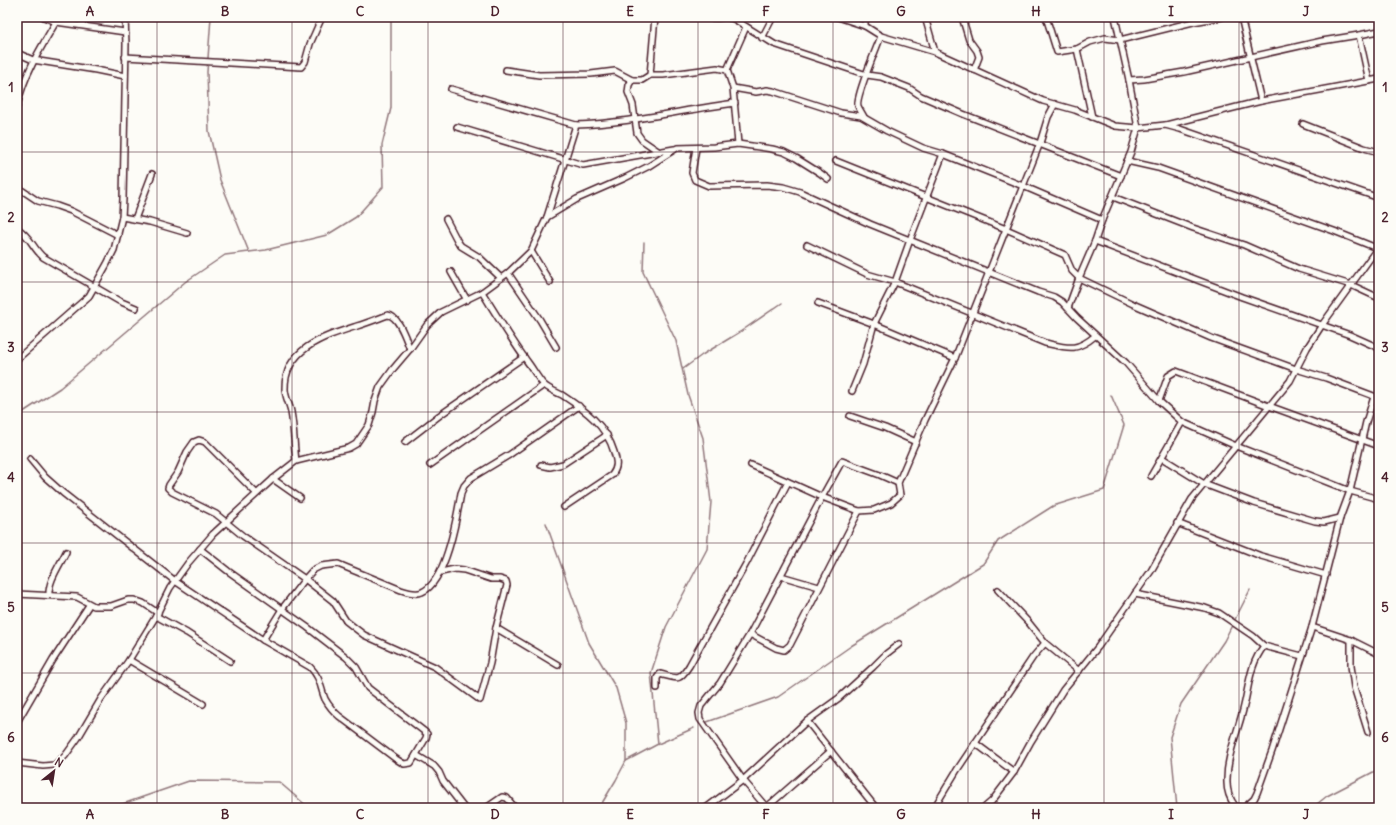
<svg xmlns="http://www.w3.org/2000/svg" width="1396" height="825" viewBox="0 0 1396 825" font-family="Delius,sans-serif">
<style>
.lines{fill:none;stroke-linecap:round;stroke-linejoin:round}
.stream{stroke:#91777b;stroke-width:1.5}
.minor-casing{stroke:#4a1f2b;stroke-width:8}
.minor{stroke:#fdfcf7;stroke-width:5}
.grid{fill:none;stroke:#4a1f2b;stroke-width:1;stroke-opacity:0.55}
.neatline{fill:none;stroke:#4a1f2b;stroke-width:1.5}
.grid-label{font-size:13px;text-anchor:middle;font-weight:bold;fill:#4a1f2b}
</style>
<rect width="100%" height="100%" fill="#fdfcf7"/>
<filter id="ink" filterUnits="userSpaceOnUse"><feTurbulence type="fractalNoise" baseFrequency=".025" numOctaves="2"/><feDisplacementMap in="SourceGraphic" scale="8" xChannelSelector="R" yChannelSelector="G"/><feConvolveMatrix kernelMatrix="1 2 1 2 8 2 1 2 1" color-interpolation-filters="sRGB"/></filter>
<g filter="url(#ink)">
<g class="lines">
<!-- stream -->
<g class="stream">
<path d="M 211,17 L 207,72 L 209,131 L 220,180 L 249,252"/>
<path d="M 644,242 L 643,272 L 676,341 L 688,395 L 703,438 L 711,502 L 707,549 L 666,627 L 651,673 L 658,744"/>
<path d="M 683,369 L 702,355 L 740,332 L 782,303"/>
<path d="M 17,416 L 60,388 L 185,282 L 225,255 L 266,250 L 327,235 L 356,217 L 383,187 L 382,145 L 391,108 L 391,20 L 392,17"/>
<path d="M 546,523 L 589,643 L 616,688 L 626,723 L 626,761"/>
<path d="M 707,722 L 778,697 L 851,646 L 983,564 L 998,541 L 1053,506 L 1104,490 L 1124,425 L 1111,395"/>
<path d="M 111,808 L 189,781 L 279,782 L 309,808"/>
<path d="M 599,808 L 616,780 L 626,761 L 658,744 L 694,728"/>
<path d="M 1177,808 L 1170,737 L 1181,704 L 1224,641 L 1250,590"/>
<path d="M 1312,808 L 1327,796 L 1379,769"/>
</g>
<defs>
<g id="minor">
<path d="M 44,17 L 56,22 L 125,32"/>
<path d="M 702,17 L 717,18 L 723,17"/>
<path d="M 727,17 L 734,19 L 774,44 L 867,75 L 881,77 L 909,88 L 921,96 L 963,114 L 1121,176"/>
<path d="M 838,17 L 865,26 L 881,36 L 935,52 L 1043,101 L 1075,110 L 1115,126 L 1138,128 L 1165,125 L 1180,129 L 1379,198"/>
<path d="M 865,17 L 865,26"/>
<path d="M 925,17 L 935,52"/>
<path d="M 962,17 L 969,40 L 977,51 L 979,57 L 974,70"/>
<path d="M 1046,17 L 1057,52 L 1077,49 L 1090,42 L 1105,38 L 1120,40 L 1193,22 L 1222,17"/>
<path d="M 1241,17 L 1261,101"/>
<path d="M 81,25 L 83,17"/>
<path d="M 1359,35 L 1369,81"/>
<path d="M 762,38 L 773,17"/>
<path d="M 1077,49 L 1092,117"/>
<path d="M 17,53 L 33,60 L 96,70 L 125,76"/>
<path d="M 125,57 L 301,67 L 305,62 L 310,44 L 322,17"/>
<path d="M 506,70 L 539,75 L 591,74 L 615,71 L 632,80 L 642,80 L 650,75 L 663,75 L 717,68 L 727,70 L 733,88"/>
<path d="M 727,70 L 746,27"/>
<path d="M 650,75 L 655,17"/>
<path d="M 632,80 L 629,85 L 628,92 L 633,105 L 637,133 L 642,140 L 658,151"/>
<path d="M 1129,80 L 1144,79 L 1184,72 L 1322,41 L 1359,35 L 1379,31"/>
<path d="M 451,89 L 576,125 C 630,123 682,110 735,103"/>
<path d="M 17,106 C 24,75 40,49 56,22"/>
<path d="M 864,117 C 862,113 859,109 858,106 C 855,98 877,47 881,36"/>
<path d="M 1303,124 L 1364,148 L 1379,152"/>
<path d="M 1166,125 L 1261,101 L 1379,79"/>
<path d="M 457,127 L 583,165 L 674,149"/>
<path d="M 738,144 L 733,88 L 756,92 L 767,90 L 773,91 L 841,113 L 861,116 L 887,131 L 923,148 L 943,154 L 1023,186 L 1102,220"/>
<path d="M 696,148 L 692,173 L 695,180 L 709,186 L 767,185 L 783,187 L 800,192 L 870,224 L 1038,292 L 1054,297 L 1062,302 L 1077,318 L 1126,363 L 1159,401 L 1182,422 L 1236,446 L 1350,491 L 1379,499"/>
<path d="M 836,161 L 1006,229 L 1065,255 L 1072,271 L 1079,278 L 1133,304 L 1211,338 L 1296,369 L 1326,378 L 1379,398"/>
<path d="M 1127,161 L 1158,168 L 1334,231 L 1379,249"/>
<path d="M 17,187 L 38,201 L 57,206 L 71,211 L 118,235"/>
<path d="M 1113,197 L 1193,228 L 1244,245 L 1299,269 L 1351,285 L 1379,298"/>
<path d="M 122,217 L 150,222 L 187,233"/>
<path d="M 547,217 L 576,125"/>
<path d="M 135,219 L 152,174"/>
<path d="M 446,219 L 458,242 L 461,246 L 479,257 L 501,278"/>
<path d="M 17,228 C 31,237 32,247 43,257 L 119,301 L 136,308"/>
<path d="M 1095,241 L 1242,297 L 1350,335 L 1379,348"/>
<path d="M 807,245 L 867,274 L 895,282 L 1045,343 C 1068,348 1076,352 1095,336"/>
<path d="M 531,251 L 550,282"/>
<path d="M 451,272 L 467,300"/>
<path d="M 508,273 L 540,320 L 556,347"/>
<path d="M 482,292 C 497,316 512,341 529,364 C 534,371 538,378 543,384 C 548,389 556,392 562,395 C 585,410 606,425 614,452 C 617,462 618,467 612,475 L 564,507"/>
<path d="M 818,303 L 874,324 L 955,358"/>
<path d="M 1068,308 L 1079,278 L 1095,241 L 1102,220 L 1131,152 L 1138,128 L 1129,80 L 1115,17"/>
<path d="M 17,359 L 89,296 L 107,264 L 114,250 L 122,217 L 123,199 L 126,44 L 125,17"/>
<path d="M 852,391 L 863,364 L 874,324 L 895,282 L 910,240 L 943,154"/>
<path d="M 1159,401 L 1168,376 L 1176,371 L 1269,406 L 1379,446"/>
<path d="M 850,416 L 885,428 L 916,442"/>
<path d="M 405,442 L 440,415 L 524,357"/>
<path d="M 1162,458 L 1204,484 L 1254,503 L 1315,521 L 1324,522 L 1340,518"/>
<path d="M 30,459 L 45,477 L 63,493 L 175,581 L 263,640 L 310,667 C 321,678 320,687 325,699 C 329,706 333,711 339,716 L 396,759 L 404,764 L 411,763 L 426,738 L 427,734 L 425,732 L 368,688 L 356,667 L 346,657 L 307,627 L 228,571 L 200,549"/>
<path d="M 296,461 C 294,445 294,428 291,412 C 290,405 285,397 285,389 C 284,348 326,336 357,326 C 367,323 377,319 388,315 C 399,316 406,340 410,349"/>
<path d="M 430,465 L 544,385"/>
<path d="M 541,465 L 550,467 L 563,464 L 607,435"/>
<path d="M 751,465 L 822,497 L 859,511 L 874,510 L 891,503 L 900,495 L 898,483 L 925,420 L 955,358 L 1040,143 L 1048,117 L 1055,104"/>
<path d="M 1151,476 L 1182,422"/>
<path d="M 273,479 L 300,498"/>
<path d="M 256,493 L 205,442 L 199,440 L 194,442 L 187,452 L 178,472 L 169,485 L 168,488 L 172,492 L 216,514 L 243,536 L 305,579 L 333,601 L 346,621 L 364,635 L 435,667 L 480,700 L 490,663 L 496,628 L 507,585 L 506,581 L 500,579 L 491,579 L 464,570 L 455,569 L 441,572"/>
<path d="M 1177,523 L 1261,556 L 1326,575"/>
<path d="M 781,576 L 819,587"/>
<path d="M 998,590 L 1029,623 L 1045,643 L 1079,671"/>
<path d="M 17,594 L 77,597 L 94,606 L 111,606 L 128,600 L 134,600 L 143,603 L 158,613"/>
<path d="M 1135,594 L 1205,608 L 1219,613 L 1253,636 L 1264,646 L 1302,656"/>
<path d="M 49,595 C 48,581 60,565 66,552"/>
<path d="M 156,616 L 187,633 L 230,661"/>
<path d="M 1312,627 L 1351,640 L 1379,654"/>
<path d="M 496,628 L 558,665"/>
<path d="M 750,634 L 776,648 L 784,650 L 790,645 L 859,511"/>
<path d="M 263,640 L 282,609 L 305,579 L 313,570 L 321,566 L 338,564 L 401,590 C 407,592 416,595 422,592 C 446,582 457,517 461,493 L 464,486 L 471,478 L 509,455 L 579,406"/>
<path d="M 1351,640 L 1351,666 L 1354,687 L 1368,732"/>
<path d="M 129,660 L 203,704"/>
<path d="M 657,688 L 657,678 L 660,674 C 677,678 678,683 689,666 L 747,562 L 788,482"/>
<path d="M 807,721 L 876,808"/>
<path d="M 17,722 L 53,660 L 89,605"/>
<path d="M 975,743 L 1014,772"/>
<path d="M 416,755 L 434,766 L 439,772 L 443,781 L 464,808"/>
<path d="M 17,763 L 43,766 L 54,765 L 65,756 L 78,738 L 101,699 L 129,660 L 156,616 L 170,588 L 188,563 L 213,534 L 273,479 L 296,461 L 349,448 L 356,444 L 369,425 L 373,412 L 375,401 L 380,387 L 393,369 L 410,349 L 427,325 L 441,312 L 482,292 L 508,273 L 531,251 L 547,217 L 577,199 L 625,178 L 649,166 L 677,148 L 714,147 L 738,144 L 772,149 L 784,152 L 796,158 L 820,173 L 828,179"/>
<path d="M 17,805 L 20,808"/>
<path d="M 767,807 L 831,751"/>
<path d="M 486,808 L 502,797 L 507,798 L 515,808"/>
<path d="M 706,808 L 743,780 L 807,721 L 839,698 L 873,667 L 886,654 L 899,644"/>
<path d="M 767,808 L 743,780 L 700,719 L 699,713 L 701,706 L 720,683 L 750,634 L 822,497 L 842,461 L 880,475 L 898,483"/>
<path d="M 932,808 L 937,803 L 957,770 L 1033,657 L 1045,643"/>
<path d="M 984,808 L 992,801 L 1014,772 L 1030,743 L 1063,690 L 1098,647 L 1151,571 L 1192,499 L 1290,381 L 1307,348 L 1322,325 L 1379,246"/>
<path d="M 1242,808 L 1235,806 C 1230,799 1227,791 1227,783 C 1226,758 1237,734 1243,710 C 1249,688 1249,665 1264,646"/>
<path d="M 1244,808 L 1254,799 L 1257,793 L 1272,751 L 1312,627 L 1340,518 L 1350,491 L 1366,422 L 1374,397"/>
</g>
</defs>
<!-- minor casing -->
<use href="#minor" class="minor-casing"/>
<!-- minor -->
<use href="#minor" class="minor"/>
</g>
</g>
<!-- grid -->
<path class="grid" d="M 157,17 L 157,808M 292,17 L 292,808M 428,17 L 428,808M 563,17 L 563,808M 698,17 L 698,808M 833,17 L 833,808M 968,17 L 968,808M 1104,17 L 1104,808M 1239,17 L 1239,808M 17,152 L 1379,152M 17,282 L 1379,282M 17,412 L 1379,412M 17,543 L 1379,543M 17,673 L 1379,673"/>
<!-- margin -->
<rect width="1396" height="825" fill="none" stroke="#fdfcf7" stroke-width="44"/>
<!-- north arrow -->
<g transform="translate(54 771) rotate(30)" stroke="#fdfcf7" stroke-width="3" paint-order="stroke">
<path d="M0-3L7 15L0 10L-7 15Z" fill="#4a1f2b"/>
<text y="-6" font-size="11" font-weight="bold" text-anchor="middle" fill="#4a1f2b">N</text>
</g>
<rect x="22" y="22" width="1352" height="781" class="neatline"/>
<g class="grid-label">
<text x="90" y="16">A</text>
<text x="225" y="16">B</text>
<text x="360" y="16">C</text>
<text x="495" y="16">D</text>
<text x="630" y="16">E</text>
<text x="766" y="16">F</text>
<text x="901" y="16">G</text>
<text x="1036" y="16">H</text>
<text x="1171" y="16">I</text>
<text x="1306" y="16">J</text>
<text x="11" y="92">1</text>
<text x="1385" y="92">1</text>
<text x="11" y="222">2</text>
<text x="1385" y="222">2</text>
<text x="11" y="352">3</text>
<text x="1385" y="352">3</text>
<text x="11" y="482">4</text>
<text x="1385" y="482">4</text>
<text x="11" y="612">5</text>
<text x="1385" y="612">5</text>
<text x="11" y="742">6</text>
<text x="1385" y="742">6</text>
<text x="90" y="819">A</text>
<text x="225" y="819">B</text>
<text x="360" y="819">C</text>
<text x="495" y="819">D</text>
<text x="630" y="819">E</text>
<text x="766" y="819">F</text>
<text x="901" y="819">G</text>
<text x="1036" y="819">H</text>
<text x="1171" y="819">I</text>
<text x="1306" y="819">J</text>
</g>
</svg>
